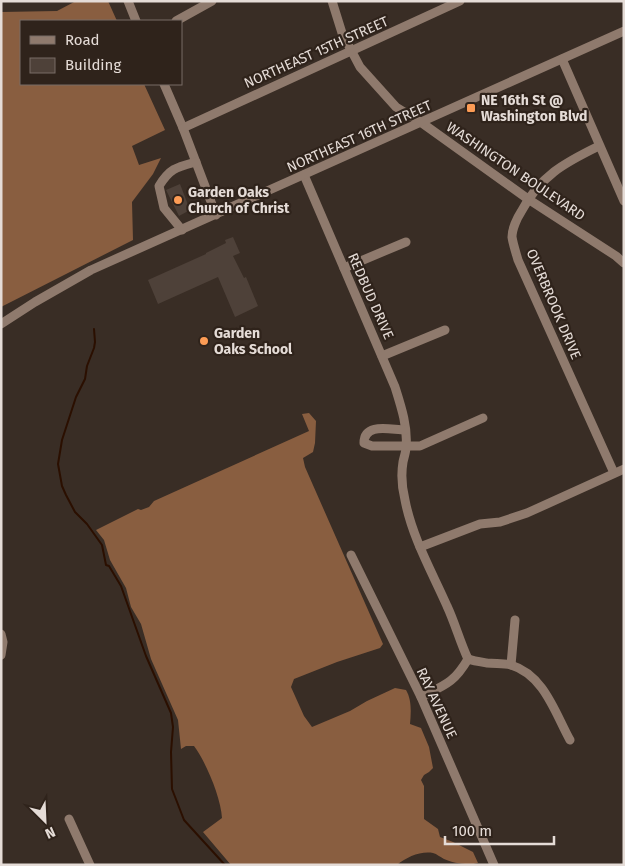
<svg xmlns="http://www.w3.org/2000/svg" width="625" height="866" viewBox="0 0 625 866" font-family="'Fira Sans',sans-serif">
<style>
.forest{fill:#895e40}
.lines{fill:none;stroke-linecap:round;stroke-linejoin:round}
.stream{stroke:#2b0f00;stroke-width:2}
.building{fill:#4e4139}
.minor{stroke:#8f7a6d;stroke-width:9}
.poi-dot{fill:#fd9c55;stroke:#2f231b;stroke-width:2}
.labels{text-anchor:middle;stroke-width:4.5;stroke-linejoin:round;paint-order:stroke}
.street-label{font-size:14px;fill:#e5dcd7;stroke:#2f231b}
.poi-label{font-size:14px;font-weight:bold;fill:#e5dcd7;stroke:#2f231b;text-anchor:start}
</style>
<rect width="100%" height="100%" fill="#392d25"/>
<!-- forest -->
<g class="forest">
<path d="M 76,1 L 108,1 L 117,21 L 21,21 L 21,84 L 144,84 L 165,130 L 132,146 L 139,165 L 161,158 L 153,174 L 132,202 L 133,240 L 1,307 L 1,12 L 57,11 Z"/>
<path d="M 309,413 L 316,421 L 315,443 L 313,452 L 303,458 L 305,467 L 383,644 L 380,648 L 337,662 L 294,679 L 291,687 L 304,716 L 312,727 L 350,711 L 367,701 L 395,688 L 406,690 C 412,700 411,713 410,724 L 421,728 L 429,747 L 433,768 L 429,772 L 424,775 L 421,780 L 424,786 L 424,819 L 438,829 L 440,837 L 453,842 L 473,852 L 478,863 C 468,866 453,863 444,859 C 440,857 437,854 433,853 C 420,851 407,857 397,865 L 231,865 L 203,832 L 222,818 C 221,798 206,762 194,746 L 186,746 L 181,749 L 178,720 L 151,659 L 141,624 L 131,607 L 126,588 L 110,560 L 104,540 L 96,530 L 138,509 L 141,510 L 149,507 L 154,501 L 309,431 L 302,414 Z"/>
</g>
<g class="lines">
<!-- stream -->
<path class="stream" d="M 94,329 L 95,342 L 94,348 L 87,366 L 85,379 L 76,397 L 62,440 L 58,464 L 62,486 L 66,495 L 75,512 L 87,524 L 102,545 L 106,565 L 109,566 L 121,586 L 146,656 L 171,713 L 173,727 L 171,752 L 172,789 L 184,820 L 225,865"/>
</g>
<!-- building -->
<g class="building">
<path d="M 180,184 L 190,210 L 179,216 L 166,190 Z"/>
<path d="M 233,237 L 240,253 L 233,256 L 244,278 L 246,277 L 258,306 L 235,317 L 218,277 L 158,304 L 148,280 L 206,254 L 206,253 L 226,243 L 225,240 Z"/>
</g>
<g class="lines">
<!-- minor -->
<g class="minor">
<path d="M 128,1 L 136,21"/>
<path d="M 332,1 L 342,33 L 360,67 L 396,107 L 422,123 L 528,199 L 616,256 L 624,263"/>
<path d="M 176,21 L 212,1"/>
<path d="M 562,59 L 624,201"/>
<path d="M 164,84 L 183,128 L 216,215"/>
<path d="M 183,128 L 460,1"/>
<path d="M 599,146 C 564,163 540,176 521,212 C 517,218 512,229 512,237 C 513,244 516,253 518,260 L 614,473"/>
<path d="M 304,175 L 395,387 C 401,406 408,427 406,447 C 406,452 404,457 403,462 C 401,474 402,488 405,500 C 412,537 432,572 447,606 C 455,623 460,642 468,659"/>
<path d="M 182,230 L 164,208 L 159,186 C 170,168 177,167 196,162"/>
<path d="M 344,268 L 406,242"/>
<path d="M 1,324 L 35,302 L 91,270 L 624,31"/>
<path d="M 382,356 L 445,330"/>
<path d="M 405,430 C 391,430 364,422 364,443 L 372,446 L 420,446 L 483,418"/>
<path d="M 420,547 L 480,524 L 500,522 L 527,513 L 624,469"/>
<path d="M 351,555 L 421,697 L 494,865"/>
<path d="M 1,634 L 3,642 L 1,655"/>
<path d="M 468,659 C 474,661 481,662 487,663 C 495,664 504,663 511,665 C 544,675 555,713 570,740"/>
<path d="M 511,665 L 515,620"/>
<path d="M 421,697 C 445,685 454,683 468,659"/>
<path d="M 69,819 L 90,865"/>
</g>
</g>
<!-- markers -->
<g class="poi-dot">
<rect x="466" y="103" width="10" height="10" rx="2.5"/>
<circle cx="178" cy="200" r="5"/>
<circle cx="204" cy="341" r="5"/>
</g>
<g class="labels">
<!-- street labels -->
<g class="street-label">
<text transform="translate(316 52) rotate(-24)" y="5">NORTHEAST 15TH STREET</text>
<text transform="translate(359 136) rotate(-24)" y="5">NORTHEAST 16TH STREET</text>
<text transform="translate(516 171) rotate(34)" y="5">WASHINGTON BOULEVARD</text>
<text transform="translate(371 296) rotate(66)" y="5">REDBUD DRIVE</text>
<text transform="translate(554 304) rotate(67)" y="5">OVERBROOK DRIVE</text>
<text transform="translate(437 703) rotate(65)" y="5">RAY AVENUE</text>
</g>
<!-- poi labels -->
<g class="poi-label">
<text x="481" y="105">NE 16th St @<tspan x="481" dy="16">Washington Blvd</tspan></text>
<text x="188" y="197">Garden Oaks<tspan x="188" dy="16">Church of Christ</tspan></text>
<text x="214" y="338">Garden<tspan x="214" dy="16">Oaks School</tspan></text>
</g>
</g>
<!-- border -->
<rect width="625" height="866" fill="none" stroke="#e5dcd7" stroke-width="5"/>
<!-- legend -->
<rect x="20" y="20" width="162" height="65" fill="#2f231b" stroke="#786d66"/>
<rect x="30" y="36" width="25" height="8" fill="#8f7a6d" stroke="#786d66"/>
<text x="65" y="45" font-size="15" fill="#e5dcd7">Road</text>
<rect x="30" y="58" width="25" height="15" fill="#4e4139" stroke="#786d66"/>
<text x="65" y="70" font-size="15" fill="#e5dcd7">Building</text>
<!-- north arrow -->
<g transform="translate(45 821) rotate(156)" stroke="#2f231b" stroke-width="4" paint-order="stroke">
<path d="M0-4L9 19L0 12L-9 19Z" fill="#e5dcd7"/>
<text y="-8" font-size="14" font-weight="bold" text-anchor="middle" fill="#e5dcd7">N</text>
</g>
<!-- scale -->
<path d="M445 836v8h109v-8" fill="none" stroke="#e5dcd7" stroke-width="2.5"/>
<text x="452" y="836" font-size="15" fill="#e5dcd7" stroke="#2f231b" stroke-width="4" paint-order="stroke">100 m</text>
</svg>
